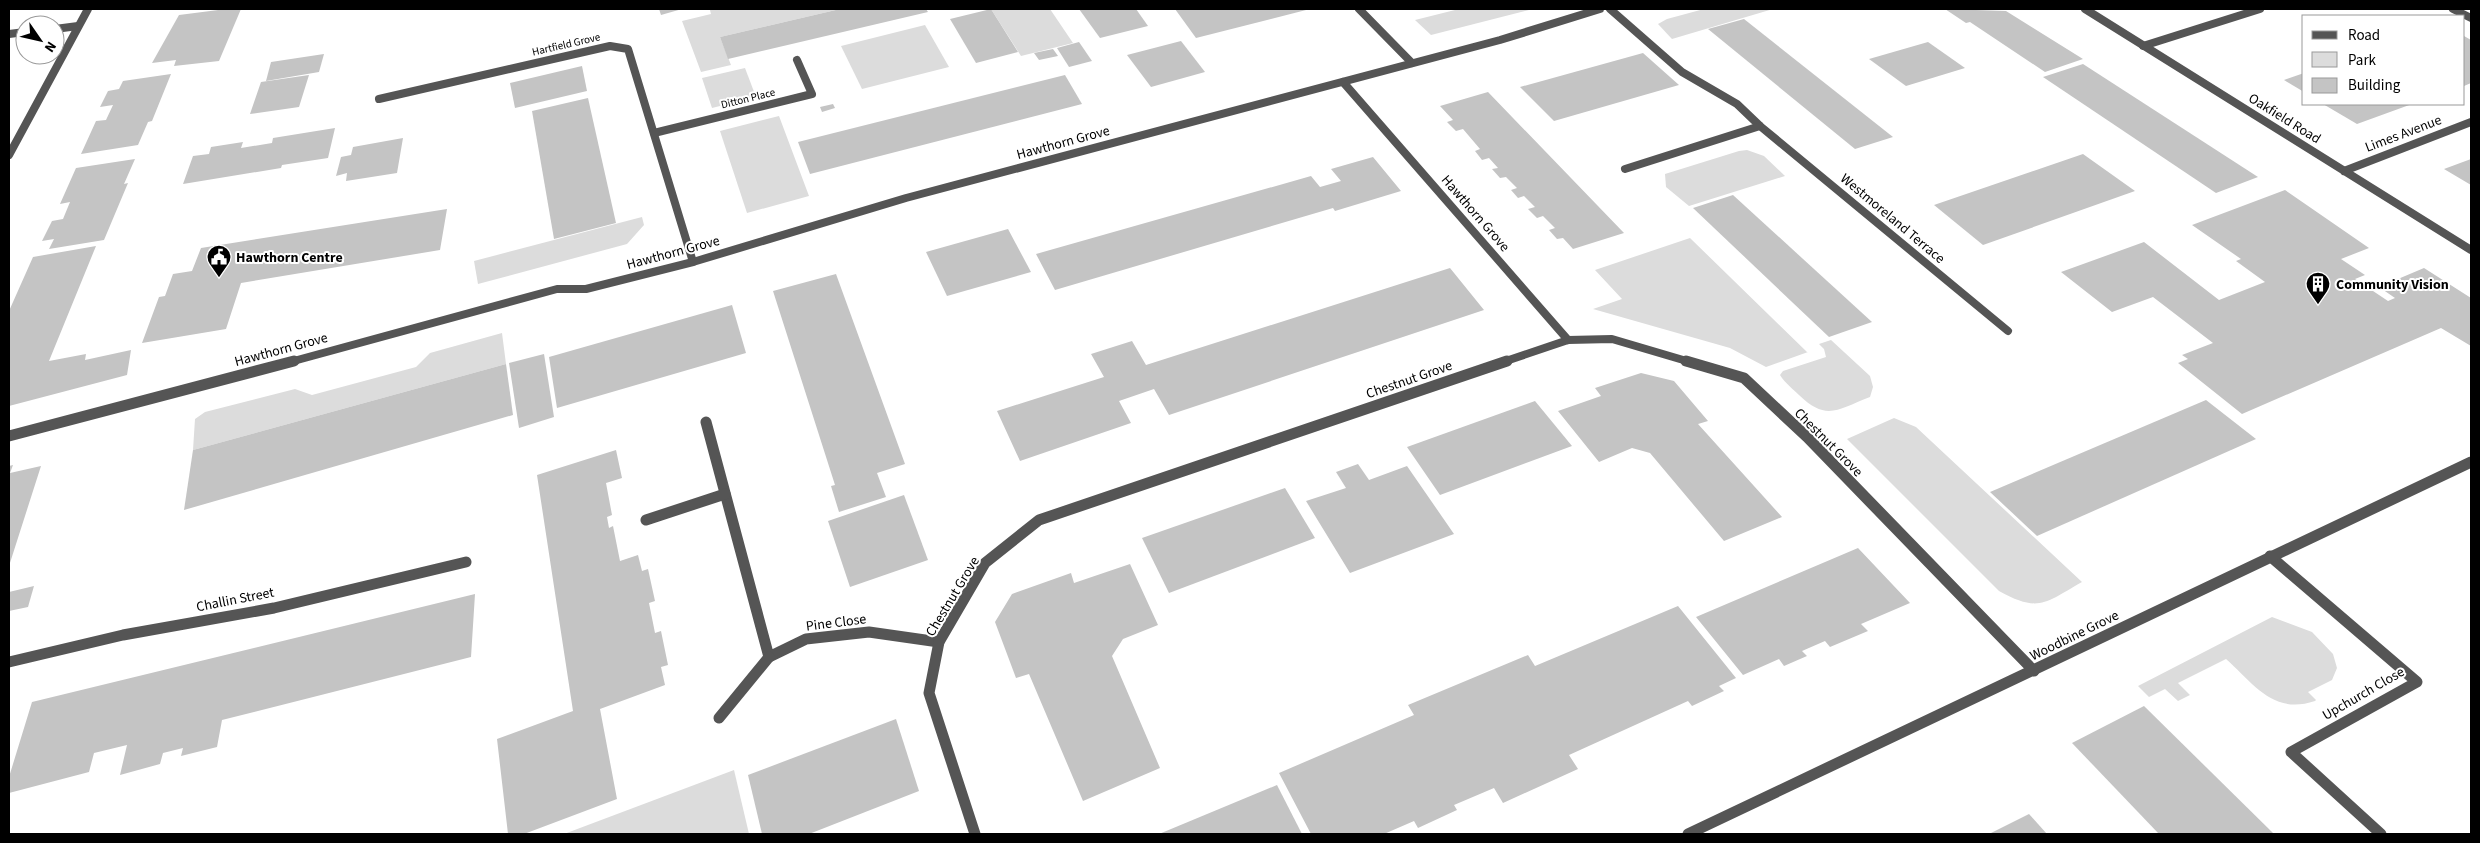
<svg xmlns="http://www.w3.org/2000/svg" width="2480" height="843" viewBox="0 0 2480 843" font-family="'Source Sans 3',sans-serif">
<style>
.green{fill:#dcdcdc}
.building{fill:#c4c4c4}
.lines{fill:none;stroke-linecap:round;stroke-linejoin:round}
.service{stroke:#555;stroke-width:8}
.minor-far1{stroke:#555;stroke-width:8}
.minor{stroke:#555;stroke-width:11}
.tertiary{stroke:#555;stroke-width:8}
.labels{text-anchor:middle;stroke-width:4;stroke-linejoin:round;paint-order:stroke}
.far-street-label{font-size:11px;fill:#000;stroke:#fff}
.street-label{font-size:14px;fill:#000;stroke:#fff}
.poi-label{font-size:14px;font-weight:bold;fill:#000;stroke:#fff;text-anchor:start}
</style>
<rect width="100%" height="100%" fill="#fff"/>
<!-- green -->
<g class="green">
<path d="M 716,9 L 840,9 L 720,37 L 731,65 L 701,72 L 682,21 L 711,14 L 710,10 Z"/>
<path d="M 991,9 L 1050,9 L 1073,43 L 1021,56 Z"/>
<path d="M 1459,9 L 1533,9 L 1431,35 L 1415,20 Z"/>
<path d="M 1704,9 L 1773,9 L 1672,39 L 1658,24 L 1667,19 Z"/>
<path d="M 925,25 L 949,67 L 862,89 L 841,46 Z"/>
<path d="M 745,68 L 756,97 L 712,108 L 702,78 Z"/>
<path d="M 779,116 L 809,196 L 747,213 L 720,131 Z"/>
<path d="M 1747,150 L 1764,156 L 1785,176 L 1689,206 L 1666,187 L 1665,174 L 1739,151 Z"/>
<path d="M 642,217 L 644,225 L 627,244 L 478,284 L 474,261 Z"/>
<path d="M 1690,238 L 1807,352 L 1808,352 L 1766,367 L 1730,348 L 1593,309 L 1622,299 L 1595,270 Z"/>
<path d="M 502,333 L 506,364 L 193,450 L 195,419 L 205,412 L 295,389 L 312,395 L 416,367 L 430,353 Z"/>
<path d="M 1831,340 L 1870,376 L 1873,387 L 1870,397 C 1838,409 1827,422 1799,395 C 1793,389 1785,383 1780,375 L 1783,371 L 1826,357 L 1824,349 L 1819,344 Z"/>
<path d="M 1894,418 L 1916,427 L 2082,582 C 2045,603 2039,613 1999,591 L 1847,439 Z"/>
<path d="M 2272,617 L 2312,632 L 2333,654 L 2337,668 L 2332,680 L 2308,692 L 2316,700 L 2315,701 C 2273,715 2254,684 2226,659 L 2178,683 L 2190,695 L 2178,701 L 2165,689 L 2149,697 L 2138,686 Z"/>
<path d="M 734,770 L 749,834 L 564,834 Z"/>
</g>
<!-- building -->
<g class="building">
<path d="M 226,9 L 241,9 L 219,61 L 174,66 L 176,60 L 152,63 L 179,15 Z"/>
<path d="M 659,9 L 682,9 L 661,15 Z"/>
<path d="M 840,9 L 926,9 L 928,12 L 728,59 L 720,37 Z"/>
<path d="M 991,9 L 1018,52 L 976,63 L 950,19 Z"/>
<path d="M 1079,9 L 1136,9 L 1148,26 L 1100,38 Z"/>
<path d="M 1175,9 L 1310,9 L 1196,38 Z"/>
<path d="M 1945,9 L 2006,11 L 2083,59 L 2045,72 L 1970,22 L 1966,23 Z"/>
<path d="M 1744,19 L 1893,137 L 1855,149 L 1708,29 Z"/>
<path d="M 2464,36 L 2471,40 L 2471,83 L 2464,86 Z"/>
<path d="M 1181,41 L 1205,72 L 1151,87 L 1127,55 Z"/>
<path d="M 1079,42 L 1092,61 L 1069,67 L 1057,48 Z"/>
<path d="M 1928,42 L 1965,68 L 1906,86 L 1869,59 Z"/>
<path d="M 1053,49 L 1058,56 L 1039,60 L 1034,53 Z"/>
<path d="M 1643,53 L 1679,85 L 1554,121 L 1520,87 Z"/>
<path d="M 324,54 L 319,72 L 266,81 L 271,62 Z"/>
<path d="M 2083,64 L 2258,177 L 2216,193 L 2043,77 Z"/>
<path d="M 582,66 L 587,91 L 515,108 L 510,83 Z"/>
<path d="M 2304,73 L 2304,92 L 2284,80 Z"/>
<path d="M 171,74 L 152,121 L 148,122 L 138,145 L 81,154 L 96,121 L 106,120 L 113,105 L 100,107 L 108,91 L 119,89 L 123,81 Z"/>
<path d="M 309,75 L 299,107 L 250,114 L 261,82 Z"/>
<path d="M 1065,75 L 1082,104 L 810,174 L 798,142 Z"/>
<path d="M 1488,92 L 1624,233 L 1573,249 L 1563,238 L 1557,239 L 1549,230 L 1555,228 L 1543,216 L 1537,218 L 1528,209 L 1535,207 L 1524,196 L 1518,198 L 1511,190 L 1517,188 L 1506,177 L 1500,178 L 1492,169 L 1498,168 L 1489,158 L 1482,160 L 1475,151 L 1480,149 L 1463,129 L 1456,131 L 1447,122 L 1453,120 L 1440,106 Z"/>
<path d="M 588,98 L 616,223 L 554,239 L 532,111 Z"/>
<path d="M 833,104 L 835,108 L 822,112 L 820,107 Z"/>
<path d="M 2323,104 L 2412,104 L 2357,124 Z"/>
<path d="M 335,128 L 328,158 L 282,165 L 281,168 L 183,184 L 193,156 L 209,154 L 211,147 L 243,142 L 241,148 L 272,143 L 273,138 Z"/>
<path d="M 403,138 L 397,173 L 346,181 L 347,173 L 336,176 L 341,157 L 351,155 L 353,147 Z"/>
<path d="M 2083,154 L 2135,191 L 1983,245 L 1934,205 Z"/>
<path d="M 1373,157 L 1401,191 L 1335,211 L 1333,208 L 1055,290 L 1036,254 L 1311,176 L 1320,187 L 1341,181 L 1331,169 Z"/>
<path d="M 135,159 L 124,184 L 128,183 L 104,240 L 49,249 L 54,239 L 42,241 L 52,221 L 63,219 L 70,202 L 60,204 L 76,168 Z"/>
<path d="M 2471,159 L 2471,185 L 2444,169 Z"/>
<path d="M 2285,190 L 2369,248 L 2341,259 L 2365,275 L 2355,279 L 2388,301 L 2395,298 L 2379,287 L 2424,268 L 2471,298 L 2471,346 L 2441,328 L 2242,414 L 2178,363 L 2188,359 L 2182,355 L 2213,343 L 2153,297 L 2112,312 L 2061,272 L 2144,242 L 2219,300 L 2265,282 L 2236,261 L 2241,259 L 2192,225 Z"/>
<path d="M 1733,195 L 1872,322 L 1829,337 L 1693,208 Z"/>
<path d="M 447,209 L 440,250 L 241,283 L 226,329 L 142,343 L 159,297 L 165,296 L 173,274 L 192,271 L 201,248 Z"/>
<path d="M 1008,229 L 1031,272 L 947,296 L 926,252 Z"/>
<path d="M 96,246 L 49,361 L 86,354 L 85,360 L 131,350 L 127,375 L 9,406 L 9,311 L 33,257 Z"/>
<path d="M 1450,268 L 1484,310 L 1169,415 L 1154,389 L 1119,401 L 1131,423 L 1020,461 L 997,411 L 1104,377 L 1091,354 L 1132,341 L 1146,365 Z"/>
<path d="M 836,274 L 905,464 L 877,473 L 886,497 L 839,512 L 831,486 L 835,485 L 773,291 Z"/>
<path d="M 732,305 L 746,353 L 557,408 L 549,357 Z"/>
<path d="M 544,354 L 554,417 L 519,428 L 509,363 Z"/>
<path d="M 506,364 L 513,415 L 184,510 L 193,450 Z"/>
<path d="M 1641,373 L 1674,381 L 1708,421 L 1698,424 L 1782,517 L 1724,541 L 1650,453 L 1632,448 L 1599,462 L 1558,411 L 1601,396 L 1595,388 Z"/>
<path d="M 2206,400 L 2256,439 L 2037,536 L 1990,492 Z"/>
<path d="M 1535,401 L 1572,446 L 1440,495 L 1407,447 Z"/>
<path d="M 616,450 L 622,478 L 606,483 L 612,515 L 607,517 L 609,528 L 613,526 L 620,561 L 638,555 L 642,571 L 648,569 L 655,601 L 649,603 L 655,633 L 661,631 L 668,665 L 661,667 L 665,685 L 600,709 L 617,799 L 524,834 L 508,834 L 497,739 L 573,711 L 537,475 Z"/>
<path d="M 1358,464 L 1369,480 L 1407,466 L 1454,534 L 1350,573 L 1306,501 L 1346,488 L 1336,472 Z"/>
<path d="M 13,465 L 10,473 L 41,466 L 9,566 L 9,466 Z"/>
<path d="M 1285,488 L 1315,538 L 1169,593 L 1142,538 Z"/>
<path d="M 904,495 L 928,560 L 850,587 L 828,521 Z"/>
<path d="M 1858,548 L 1910,603 L 1861,624 L 1868,631 L 1830,647 L 1825,641 L 1802,651 L 1807,656 L 1784,666 L 1779,659 L 1743,675 L 1696,617 Z"/>
<path d="M 1130,564 L 1158,625 L 1123,639 L 1112,656 L 1160,768 L 1083,801 L 1029,674 L 1016,678 L 995,622 L 1012,594 L 1071,573 L 1074,583 Z"/>
<path d="M 34,586 L 28,607 L 9,611 L 9,592 Z"/>
<path d="M 475,594 L 471,657 L 222,720 L 217,747 L 181,756 L 183,748 L 163,753 L 160,764 L 120,775 L 127,745 L 94,753 L 89,772 L 9,793 L 9,777 L 32,702 Z"/>
<path d="M 1678,606 L 1736,678 L 1719,686 L 1724,691 L 1692,706 L 1688,701 L 1569,755 L 1578,769 L 1503,803 L 1494,788 L 1454,805 L 1457,810 L 1418,828 L 1414,821 L 1384,834 L 1311,834 L 1279,773 L 1414,715 L 1408,705 L 1528,655 L 1535,666 Z"/>
<path d="M 2144,706 L 2274,834 L 2159,834 L 2072,743 Z"/>
<path d="M 896,719 L 919,791 L 809,834 L 762,834 L 748,775 Z"/>
<path d="M 1277,785 L 1302,834 L 1159,834 Z"/>
<path d="M 2029,814 L 2047,834 L 1989,834 Z"/>
</g>
<g class="lines">
<!-- service -->
<path class="service" d="M 2143,46 L 2260,9"/>
<!-- minor-far1 -->
<g class="minor-far1">
<path d="M 1359,9 L 1412,63"/>
<path d="M 1610,9 L 1682,72 L 1737,104 L 1760,126 L 2008,331"/>
<path d="M 2453,9 L 2471,18"/>
<path d="M 55,29 L 78,26"/>
<path d="M 9,34 L 25,32"/>
<path d="M 1343,82 L 1568,340"/>
<path d="M 379,99 L 610,46 L 628,49 L 693,262"/>
<path d="M 654,133 L 812,94 L 797,60"/>
<path d="M 1625,169 L 1760,126"/>
<path d="M 2344,171 L 2471,122"/>
<path d="M 290,362 L 557,289 L 586,289 L 693,262 L 906,198 L 1500,40 L 1600,9"/>
<path d="M 1503,362 L 1568,340 L 1612,339 L 1690,362"/>
</g>
<!-- minor -->
<g class="minor">
<path d="M 1686,361 L 1744,378 L 1807,437 L 2034,671"/>
<path d="M 706,422 L 769,657 L 806,639 L 869,632 L 939,642"/>
<path d="M 9,436 L 294,361"/>
<path d="M 646,520 L 725,494"/>
<path d="M 2270,556 L 2417,682 L 2291,752 L 2381,834"/>
<path d="M 9,662 L 123,635 L 274,608 L 466,562"/>
<path d="M 719,718 L 769,657"/>
<path d="M 975,834 L 929,693 L 939,642 L 985,563 L 1039,520 L 1507,361"/>
<path d="M 1688,834 L 2471,462"/>
</g>
<!-- tertiary -->
<g class="tertiary">
<path d="M 2085,9 L 2471,250"/>
<path d="M 9,155 L 88,9"/>
</g>
</g>
<!-- icons -->
<defs>
<symbol id="civic-pin" viewBox="-11 -11 22 30"><path d="M0 17L-7.5 6A9.5 9.5 0 1 1 7.5 6Z" fill="#000" stroke="#fff"/><path d="M-.6-6.5H3V-4.5H.6V-3L4-1V1h2V6H-6V1h2V-1L-.6-3ZM-1.2 2.5V6h2.4V2.5Z" fill="#fff"/></symbol>
<symbol id="building-pin" viewBox="-11 -11 22 30"><path d="M0 17L-7.5 6A9.5 9.5 0 1 1 7.5 6Z" fill="#000" stroke="#fff"/><path d="M-4-6H4V6H1V3H-1V6H-4ZM-2.5-4.3h1.7v1.8h-1.7ZM.8-4.3h1.7v1.8H.8ZM-2.5-1h1.7V.8h-1.7ZM.8-1h1.7V.8H.8Z" fill="#fff"/></symbol>
</defs>
<g fill-rule="evenodd">
<use href="#civic-pin" x="205" y="243" width="28" height="38"/>
<use href="#building-pin" x="2304" y="270" width="28" height="38"/>
</g>
<g class="labels">
<!-- far-street labels -->
<g class="far-street-label">
<text transform="translate(566 44) rotate(-13)" y="4">Hartfield Grove</text>
<text transform="translate(748 98) rotate(-14)" y="4">Ditton Place</text>
</g>
<!-- street labels -->
<g class="street-label">
<text transform="translate(2285 118) rotate(32)" y="5">Oakfield Road</text>
<text transform="translate(2403 133) rotate(-21)" y="5">Limes Avenue</text>
<text transform="translate(1063 142) rotate(-15)" y="5">Hawthorn Grove</text>
<text transform="translate(1476 213) rotate(49)" y="5">Hawthorn Grove</text>
<text transform="translate(1893 218) rotate(40)" y="5">Westmoreland Terrace</text>
<text transform="translate(673 252) rotate(-15)" y="5">Hawthorn Grove</text>
<text transform="translate(281 349) rotate(-15)" y="5">Hawthorn Grove</text>
<text transform="translate(1409 379) rotate(-19)" y="5">Chestnut Grove</text>
<text transform="translate(1829 442) rotate(45)" y="5">Chestnut Grove</text>
<text transform="translate(952 596) rotate(-59)" y="5">Chestnut Grove</text>
<text transform="translate(235 599) rotate(-11)" y="5">Challin Street</text>
<text transform="translate(836 622) rotate(-7)" y="5">Pine Close</text>
<text transform="translate(2074 635) rotate(-26)" y="5">Woodbine Grove</text>
<text transform="translate(2363 693) rotate(-30)" y="5">Upchurch Close</text>
</g>
<!-- poi labels -->
<g class="poi-label">
<text x="236" y="262">Hawthorn Centre</text>
<text x="2336" y="289">Community Vision</text>
</g>
</g>
<!-- border -->
<rect width="2480" height="843" fill="none" stroke="#000000" stroke-width="20"/>
<!-- legend -->
<rect x="2302" y="15" width="162" height="90" fill="#ffffff" stroke="#999999"/>
<rect x="2312" y="31" width="25" height="8" fill="#555555" stroke="#999999"/>
<text x="2348" y="40" font-size="15" fill="#000000">Road</text>
<rect x="2312" y="52" width="25" height="15" fill="#dcdcdc" stroke="#999999"/>
<text x="2348" y="65" font-size="15" fill="#000000">Park</text>
<rect x="2312" y="78" width="25" height="15" fill="#c4c4c4" stroke="#999999"/>
<text x="2348" y="90" font-size="15" fill="#000000">Building</text>
<!-- north arrow -->
<g transform="translate(40 40) rotate(124)"><circle r="24" fill="#ffffff" stroke="#999999"/>
<path d="M0-4L9 19L0 12L-9 19Z" fill="#000000"/>
<text y="-8" font-size="14" font-weight="bold" text-anchor="middle" fill="#000000">N</text>
</g>
</svg>
